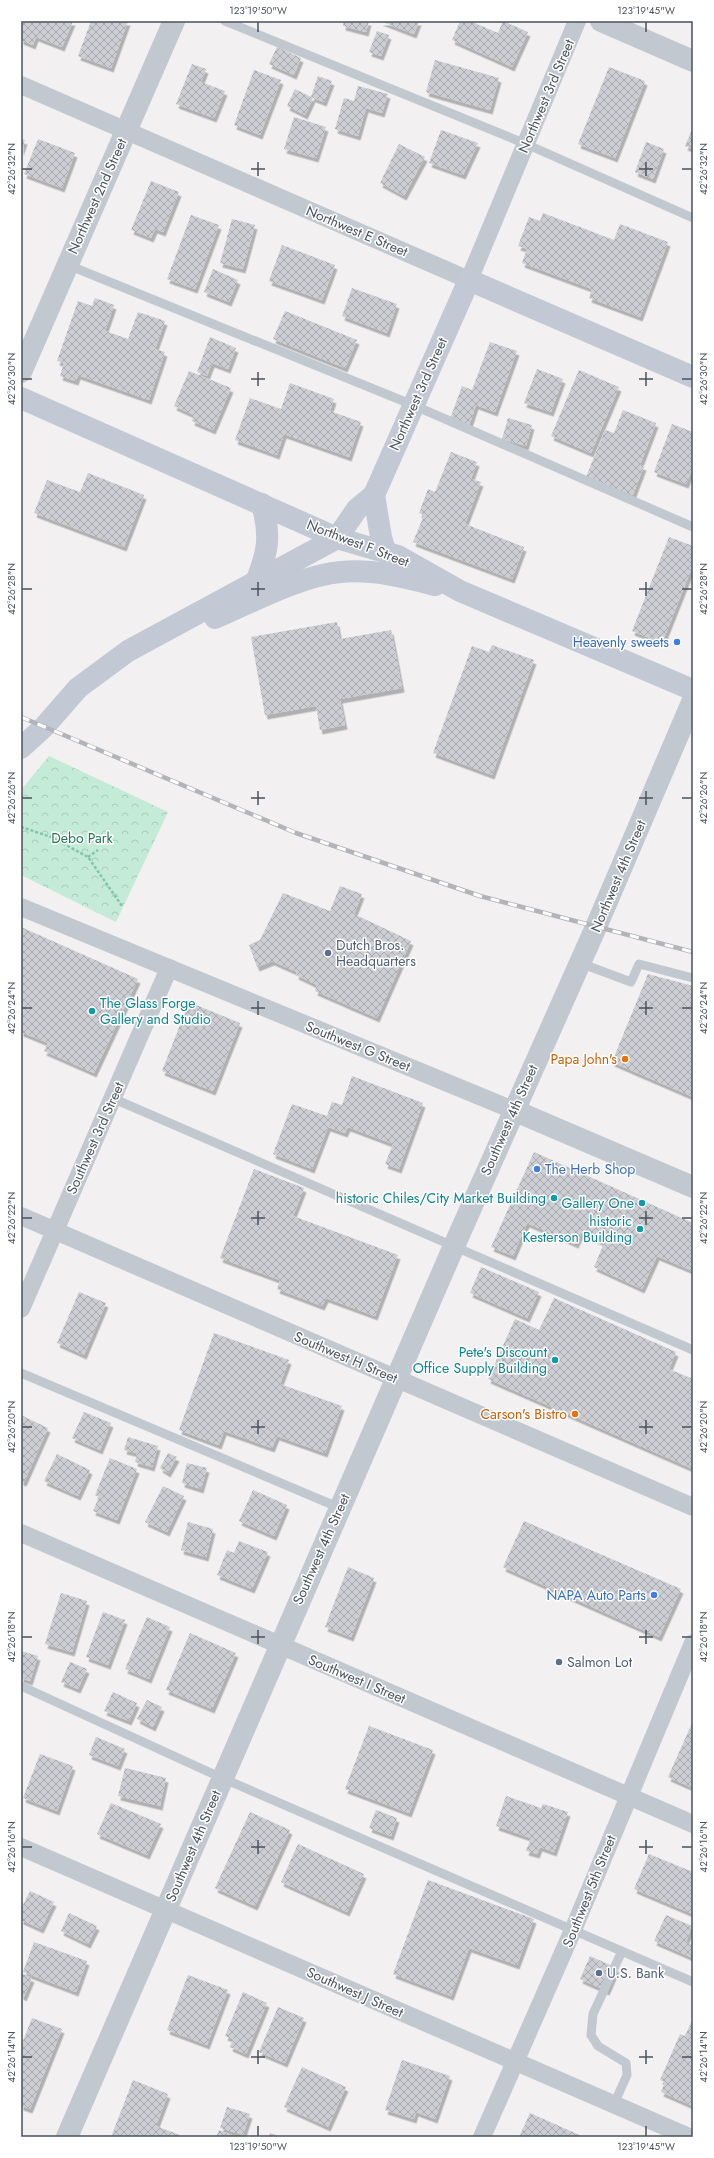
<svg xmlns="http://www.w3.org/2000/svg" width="714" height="2158" viewBox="0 0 714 2158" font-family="Jost,sans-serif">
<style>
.forest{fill:url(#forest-crowns)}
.building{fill:url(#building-cross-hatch);filter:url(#shadow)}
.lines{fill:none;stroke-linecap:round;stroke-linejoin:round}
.path{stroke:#7ec6aa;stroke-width:2.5;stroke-dasharray:3 2;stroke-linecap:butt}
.service{stroke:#c2c8d0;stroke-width:9}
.minor{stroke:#c2c8d0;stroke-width:18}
.tertiary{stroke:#c2c8d0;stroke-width:22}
.secondary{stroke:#c2c9d4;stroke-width:22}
.rail-casing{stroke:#b2b4b9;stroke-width:4.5}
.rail{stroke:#fff;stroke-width:3;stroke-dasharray:9;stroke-linecap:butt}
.ticks{fill:none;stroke:#49515b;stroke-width:1.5}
.shop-dot{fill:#3f7fe0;stroke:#fff;stroke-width:1.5}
.service-dot{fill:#5c6f8a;stroke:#fff;stroke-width:1.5}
.culture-dot{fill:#0f9aa8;stroke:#fff;stroke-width:1.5}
.food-dot{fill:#e8710a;stroke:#fff;stroke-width:1.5}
.labels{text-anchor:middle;stroke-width:3;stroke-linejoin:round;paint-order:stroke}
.street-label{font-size:14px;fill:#49515b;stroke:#fff}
.shop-label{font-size:14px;fill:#366cbe;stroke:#fff;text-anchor:end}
.park-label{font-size:14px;fill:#207655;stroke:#fff}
.service-label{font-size:14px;fill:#4e5e75;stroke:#fff;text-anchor:start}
.culture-label{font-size:14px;fill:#0d838f;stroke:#fff;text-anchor:end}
.food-label{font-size:14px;fill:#c56008;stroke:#fff;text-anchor:end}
.neatline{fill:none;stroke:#49515b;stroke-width:1.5}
.ticks-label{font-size:10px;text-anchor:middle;fill:#49515b}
</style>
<defs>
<pattern id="forest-crowns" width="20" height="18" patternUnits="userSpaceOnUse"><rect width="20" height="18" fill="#c3ebd7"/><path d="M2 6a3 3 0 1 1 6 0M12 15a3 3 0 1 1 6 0" fill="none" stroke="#a9cbbb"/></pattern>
<pattern id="building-cross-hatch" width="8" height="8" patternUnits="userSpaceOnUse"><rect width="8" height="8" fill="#cdced4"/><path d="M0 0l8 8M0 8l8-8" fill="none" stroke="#a8aaaf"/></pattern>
<filter id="shadow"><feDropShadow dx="2.5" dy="4.5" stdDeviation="0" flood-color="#0004"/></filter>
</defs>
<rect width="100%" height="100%" fill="#f2f0f0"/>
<!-- forest -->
<path class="forest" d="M 49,756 L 168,812 L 116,922 L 21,875 L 21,790 Z"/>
<!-- building -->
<g class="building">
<path d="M 21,21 L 73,21 L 62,47 L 36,37 L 33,45 L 21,40 Z"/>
<path d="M 91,21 L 128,21 L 111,68 L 78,56 Z"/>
<path d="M 344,21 L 369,21 L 366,32 L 343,26 Z"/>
<path d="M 380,21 L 419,21 L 414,34 Z"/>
<path d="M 460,21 L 470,21 L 498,33 L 503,21 L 528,32 L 512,67 L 452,40 Z"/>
<path d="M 377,31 L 389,35 L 381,56 L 369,52 Z"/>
<path d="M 277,47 L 301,58 L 294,75 L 269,64 Z"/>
<path d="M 435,60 L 499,78 L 490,110 L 426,92 Z"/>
<path d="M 192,64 L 206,69 L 201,82 L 225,91 L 214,118 L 176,104 Z"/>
<path d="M 609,67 L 645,81 L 615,158 L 578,144 Z"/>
<path d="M 254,70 L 281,80 L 260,135 L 234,125 Z"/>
<path d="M 318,76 L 332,81 L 324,102 L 311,97 Z"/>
<path d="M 358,86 L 388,94 L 382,113 L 366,108 L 358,136 L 335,129 L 344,98 L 354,101 Z"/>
<path d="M 295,89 L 313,98 L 305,115 L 287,106 Z"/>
<path d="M 294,117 L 326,127 L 316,158 L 284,149 Z"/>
<path d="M 693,127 L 693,149 L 685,146 Z"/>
<path d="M 441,130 L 478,143 L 463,175 L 429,163 Z"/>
<path d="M 21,139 L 25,140 L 21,152 Z"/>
<path d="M 38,139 L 75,153 L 62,188 L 24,174 Z"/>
<path d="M 646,142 L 664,149 L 653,179 L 635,172 Z"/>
<path d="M 399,144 L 425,157 L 404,196 L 380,183 Z"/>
<path d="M 151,181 L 179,192 L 163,232 L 155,229 L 151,238 L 131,230 Z"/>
<path d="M 543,213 L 614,240 L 620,224 L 668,242 L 640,317 L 589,298 L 592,289 L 522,263 L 527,249 L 518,246 L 529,217 L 540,221 Z"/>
<path d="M 191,215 L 219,225 L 195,289 L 167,279 Z"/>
<path d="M 232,219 L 255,225 L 243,269 L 220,263 Z"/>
<path d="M 282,245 L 335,265 L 322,300 L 269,281 Z"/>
<path d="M 213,269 L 238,280 L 229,302 L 204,292 Z"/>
<path d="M 352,288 L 397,304 L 387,333 L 342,316 Z"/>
<path d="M 95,298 L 114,305 L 105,331 L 128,339 L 138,312 L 165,321 L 155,349 L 165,352 L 149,400 L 78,375 L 76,381 L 60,376 L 64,363 L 57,361 L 78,301 L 92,306 Z"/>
<path d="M 285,311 L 357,340 L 345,368 L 273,339 Z"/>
<path d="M 210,337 L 236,348 L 228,369 L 212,363 L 207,376 L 197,372 Z"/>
<path d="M 490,342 L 517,351 L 495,412 L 476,405 L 469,426 L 450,419 L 462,386 L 472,390 Z"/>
<path d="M 537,369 L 563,379 L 551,412 L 524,403 Z"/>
<path d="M 579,370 L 619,387 L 591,453 L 551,436 Z"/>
<path d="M 189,371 L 231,388 L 213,430 L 192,421 L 194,415 L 174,406 Z"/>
<path d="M 290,383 L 334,399 L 330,411 L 361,422 L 349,457 L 284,434 L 277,455 L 235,440 L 250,398 L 281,409 Z"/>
<path d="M 623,410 L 656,423 L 640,465 L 644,466 L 633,495 L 586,477 L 605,430 L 614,433 Z"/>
<path d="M 508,418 L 532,425 L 526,446 L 502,439 Z"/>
<path d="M 672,424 L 693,432 L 693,467 L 686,484 L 654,472 Z"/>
<path d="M 451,452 L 477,462 L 471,479 L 481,482 L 465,524 L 524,547 L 512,579 L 413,542 L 424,515 L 419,513 L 428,489 L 435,492 Z"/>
<path d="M 88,473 L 144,495 L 124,547 L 34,513 L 47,480 L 80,492 Z"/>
<path d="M 669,537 L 693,546 L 693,565 L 662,643 L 632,631 Z"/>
<path d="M 337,622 L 340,639 L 391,630 L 402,688 L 340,699 L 345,725 L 320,730 L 316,706 L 265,715 L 251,637 Z"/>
<path d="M 492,645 L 534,660 L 492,775 L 433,753 L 472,646 L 489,652 Z"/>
<path d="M 340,886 L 362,894 L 354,914 L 411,941 L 377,1018 L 315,991 L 317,985 L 296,975 L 297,972 L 272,961 L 257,967 L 249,945 L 260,940 L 283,893 L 330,911 Z"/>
<path d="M 21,927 L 138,979 L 94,1073 L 44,1051 L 48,1043 L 21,1032 Z"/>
<path d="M 648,974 L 693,986 L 693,1097 L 612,1062 Z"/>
<path d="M 189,1002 L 240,1023 L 213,1091 L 162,1071 Z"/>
<path d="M 352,1076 L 423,1103 L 399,1169 L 385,1164 L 393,1144 L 348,1127 L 345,1133 L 328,1127 L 312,1169 L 273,1154 L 292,1104 L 327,1116 L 332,1102 L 342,1105 Z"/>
<path d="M 534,1152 L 693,1223 L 693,1271 L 657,1256 L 642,1289 L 594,1267 L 604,1243 L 581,1233 L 576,1244 L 527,1223 L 513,1256 L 491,1247 Z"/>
<path d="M 254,1169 L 304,1188 L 293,1216 L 398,1255 L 375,1316 L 326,1298 L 322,1306 L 277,1289 L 280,1280 L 220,1258 Z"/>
<path d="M 481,1267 L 539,1292 L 527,1318 L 470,1293 Z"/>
<path d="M 79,1292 L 106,1303 L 84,1355 L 57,1343 Z"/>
<path d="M 554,1298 L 676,1352 L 669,1369 L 693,1379 L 693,1469 L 488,1379 L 515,1319 L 539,1330 Z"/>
<path d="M 214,1333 L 289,1360 L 280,1384 L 342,1406 L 325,1453 L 277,1436 L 272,1448 L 224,1431 L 219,1445 L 179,1430 Z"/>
<path d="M 84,1412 L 111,1423 L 100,1450 L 72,1438 Z"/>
<path d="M 23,1416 L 48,1428 L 24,1482 L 21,1481 L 21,1420 Z"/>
<path d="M 128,1437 L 158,1446 L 152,1467 L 135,1462 L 137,1453 L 124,1450 Z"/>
<path d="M 168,1453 L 177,1457 L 168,1473 L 160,1468 Z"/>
<path d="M 57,1454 L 90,1470 L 78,1496 L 44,1481 Z"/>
<path d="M 110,1458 L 137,1469 L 117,1520 L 93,1511 L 99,1497 L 95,1495 Z"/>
<path d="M 187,1463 L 207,1468 L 201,1489 L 182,1483 Z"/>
<path d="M 163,1486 L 184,1496 L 167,1532 L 145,1522 Z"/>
<path d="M 253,1490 L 287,1505 L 274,1536 L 239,1521 Z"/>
<path d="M 524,1521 L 681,1589 L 659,1637 L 503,1567 Z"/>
<path d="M 188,1522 L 213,1529 L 206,1557 L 181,1550 Z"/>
<path d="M 239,1541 L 268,1552 L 252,1589 L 217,1575 L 227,1550 L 234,1553 Z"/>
<path d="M 348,1567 L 374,1578 L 351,1637 L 325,1627 Z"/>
<path d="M 61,1593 L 87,1601 L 72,1652 L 45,1644 Z"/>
<path d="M 103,1612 L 125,1620 L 108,1665 L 86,1657 Z"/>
<path d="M 147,1617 L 170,1627 L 149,1679 L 125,1669 Z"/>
<path d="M 190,1633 L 236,1653 L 212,1709 L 166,1690 Z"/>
<path d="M 21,1651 L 38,1656 L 30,1681 L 21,1678 Z"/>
<path d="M 70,1662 L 87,1669 L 78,1689 L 61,1682 Z"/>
<path d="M 113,1692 L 137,1703 L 129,1721 L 104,1711 Z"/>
<path d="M 147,1700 L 162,1707 L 153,1727 L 137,1719 Z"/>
<path d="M 693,1721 L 693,1788 L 668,1777 Z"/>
<path d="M 369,1726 L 433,1750 L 409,1813 L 345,1789 Z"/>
<path d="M 96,1737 L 125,1749 L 118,1766 L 89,1755 Z"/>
<path d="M 40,1754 L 73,1766 L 57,1811 L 23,1798 Z"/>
<path d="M 125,1768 L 166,1778 L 160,1806 L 118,1796 Z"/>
<path d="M 506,1796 L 541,1808 L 543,1804 L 568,1812 L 554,1852 L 540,1847 L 537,1854 L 526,1851 L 531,1838 L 496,1826 Z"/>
<path d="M 111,1803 L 161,1824 L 147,1855 L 97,1834 Z"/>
<path d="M 376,1810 L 397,1818 L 391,1836 L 369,1828 Z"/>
<path d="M 250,1812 L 290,1830 L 255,1906 L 215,1888 Z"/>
<path d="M 298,1844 L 364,1874 L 347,1912 L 281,1882 Z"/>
<path d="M 649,1854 L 693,1872 L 693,1914 L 634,1889 Z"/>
<path d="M 428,1880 L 534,1919 L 517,1965 L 469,1948 L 451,1996 L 393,1974 Z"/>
<path d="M 30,1891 L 54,1902 L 41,1929 L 21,1920 L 21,1909 Z"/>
<path d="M 69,1913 L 97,1926 L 88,1944 L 61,1931 Z"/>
<path d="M 666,1915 L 692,1926 L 686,1942 L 693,1945 L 693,1958 L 654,1941 Z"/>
<path d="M 34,1942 L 87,1961 L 76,1992 L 23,1972 Z"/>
<path d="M 590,1956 L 617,1968 L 607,1991 L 580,1979 Z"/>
<path d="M 21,1973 L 32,1978 L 24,1997 L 21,1995 Z"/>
<path d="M 188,1975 L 228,1990 L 207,2045 L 167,2030 Z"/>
<path d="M 243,1992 L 267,2003 L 246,2054 L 230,2047 L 233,2039 L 225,2036 Z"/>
<path d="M 278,2007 L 304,2018 L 285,2063 L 259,2052 Z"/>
<path d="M 32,2018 L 62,2029 L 30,2109 L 21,2106 L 21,2046 Z"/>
<path d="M 693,2018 L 693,2106 L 661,2092 L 665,2082 L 660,2080 L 680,2034 L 685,2036 Z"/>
<path d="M 402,2060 L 450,2076 L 435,2119 L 416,2112 L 414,2119 L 385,2110 Z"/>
<path d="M 302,2067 L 346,2087 L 328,2127 L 284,2107 Z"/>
<path d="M 133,2080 L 168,2094 L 156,2126 L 180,2135 L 179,2137 L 111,2137 Z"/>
<path d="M 227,2107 L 250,2114 L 243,2135 L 220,2128 Z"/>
<path d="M 530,2113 L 584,2137 L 519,2137 Z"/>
<path d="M 219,2130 L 237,2137 L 216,2137 Z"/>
<path d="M 270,2133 L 282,2137 L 268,2137 Z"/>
</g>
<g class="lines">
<!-- path -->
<g class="path">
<path d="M 21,827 L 51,837 L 88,857 L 122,906"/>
<path d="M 88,857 L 98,850"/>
</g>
<!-- service -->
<g class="service">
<path d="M 225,21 L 526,144 L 693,218"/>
<path d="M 68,265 L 413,405 L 693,527"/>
<path d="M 580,963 L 631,982 L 639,964 L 693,978"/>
<path d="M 112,1098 L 693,1350"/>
<path d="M 21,1373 L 340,1508"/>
<path d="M 21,1686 L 222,1778 L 693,1982"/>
<path d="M 614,2104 L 627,2075 L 626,2063 L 598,2046 L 591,2035 L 593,2014 L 622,1951"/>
</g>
<!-- minor -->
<g class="minor">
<path d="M 21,85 L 469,280 L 577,21"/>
<path d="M 21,907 L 513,1110"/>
<path d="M 21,1216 L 693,1507"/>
<path d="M 21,1309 L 169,968"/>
<path d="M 21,1533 L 693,1824"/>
<path d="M 21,1847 L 689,2137"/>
<path d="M 482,2137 L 573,1930 L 693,1643"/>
</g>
<!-- tertiary -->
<g class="tertiary">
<path d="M 601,21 L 693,61"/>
<path d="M 21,372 L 174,21"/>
<path d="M 513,1110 L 693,1187"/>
<path d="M 67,2137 L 454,1246 L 596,927 L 693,700"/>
</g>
<!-- secondary -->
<g class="secondary">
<path d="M 21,398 L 337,538 L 398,556 L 460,591 L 693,690"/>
<path d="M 374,495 L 381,537 L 385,551"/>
<path d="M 256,582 C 268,552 271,536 262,504"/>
<path d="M 215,618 C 252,602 302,575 341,572 C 372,569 405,577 435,585"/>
<path d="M 21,748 L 44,727 L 78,688 L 128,651 L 337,538 L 357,509 L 374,495 L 469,280 L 693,377"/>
</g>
<defs>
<path id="rail" d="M 21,717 L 296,833 L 480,896 L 693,952"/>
</defs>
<!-- rail casing -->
<use href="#rail" class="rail-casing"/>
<!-- rail -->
<use href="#rail" class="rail"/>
</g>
<!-- ticks -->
<path class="ticks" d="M 258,22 L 258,32M 646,22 L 646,32M 258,162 L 258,176M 646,162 L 646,176M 22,169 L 32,169M 251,169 L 265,169M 639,169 L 653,169M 682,169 L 692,169M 258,372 L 258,386M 646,372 L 646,386M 22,379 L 32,379M 251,379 L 265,379M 639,379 L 653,379M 682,379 L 692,379M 258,582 L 258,596M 646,582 L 646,596M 22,589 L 32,589M 251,589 L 265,589M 639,589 L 653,589M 682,589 L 692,589M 258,791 L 258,805M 646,791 L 646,805M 22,798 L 32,798M 251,798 L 265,798M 639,798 L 653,798M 682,798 L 692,798M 258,1001 L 258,1015M 646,1001 L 646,1015M 22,1008 L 32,1008M 251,1008 L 265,1008M 639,1008 L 653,1008M 682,1008 L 692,1008M 258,1211 L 258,1225M 646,1211 L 646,1225M 22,1218 L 32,1218M 251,1218 L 265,1218M 639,1218 L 653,1218M 682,1218 L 692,1218M 258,1420 L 258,1434M 646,1420 L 646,1434M 22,1427 L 32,1427M 251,1427 L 265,1427M 639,1427 L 653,1427M 682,1427 L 692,1427M 258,1630 L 258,1644M 646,1630 L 646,1644M 22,1637 L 32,1637M 251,1637 L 265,1637M 639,1637 L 653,1637M 682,1637 L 692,1637M 258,1840 L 258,1854M 646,1840 L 646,1854M 22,1847 L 32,1847M 251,1847 L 265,1847M 639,1847 L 653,1847M 682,1847 L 692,1847M 258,2050 L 258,2064M 646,2050 L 646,2064M 22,2057 L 32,2057M 251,2057 L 265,2057M 639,2057 L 653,2057M 682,2057 L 692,2057M 258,2126 L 258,2136M 646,2126 L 646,2136"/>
<!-- markers -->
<g class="shop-dot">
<circle cx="677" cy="642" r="4"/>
<circle cx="537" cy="1169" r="4"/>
<circle cx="654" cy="1595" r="4"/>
</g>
<g class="service-dot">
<circle cx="328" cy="953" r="4"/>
<circle cx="559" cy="1662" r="4"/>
<circle cx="599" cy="1973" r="4"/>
</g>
<g class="culture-dot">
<circle cx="92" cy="1011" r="4"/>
<circle cx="554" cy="1198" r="4"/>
<circle cx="642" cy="1203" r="4"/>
<circle cx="640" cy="1229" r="4"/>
<circle cx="555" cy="1360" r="4"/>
</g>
<g class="food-dot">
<circle cx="625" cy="1059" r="4"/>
<circle cx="575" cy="1414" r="4"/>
</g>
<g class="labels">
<!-- street labels -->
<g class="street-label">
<text transform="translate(546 96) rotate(-67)" y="5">Northwest 3rd Street</text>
<text transform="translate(97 196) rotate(-66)" y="5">Northwest 2nd Street</text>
<text transform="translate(357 231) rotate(23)" y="5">Northwest E Street</text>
<text transform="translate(418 394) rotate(-66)" y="5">Northwest 3rd Street</text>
<text transform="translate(358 543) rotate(21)" y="5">Northwest F Street</text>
<text transform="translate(618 876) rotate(-67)" y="5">Northwest 4th Street</text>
<text transform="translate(358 1046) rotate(22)" y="5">Southwest G Street</text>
<text transform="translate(509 1120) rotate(-66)" y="5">Southwest 4th Street</text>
<text transform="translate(95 1138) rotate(-66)" y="5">Southwest 3rd Street</text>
<text transform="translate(346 1357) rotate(23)" y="5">Southwest H Street</text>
<text transform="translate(321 1549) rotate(-66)" y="5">Southwest 4th Street</text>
<text transform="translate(357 1679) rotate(23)" y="5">Southwest I Street</text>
<text transform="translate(193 1846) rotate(-67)" y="5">Southwest 4th Street</text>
<text transform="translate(589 1891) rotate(-68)" y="5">Southwest 5th Street</text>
<text transform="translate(355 1992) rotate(24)" y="5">Southwest J Street</text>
</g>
<!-- shop labels -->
<g class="shop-label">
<text x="669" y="647">Heavenly sweets</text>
<text x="545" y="1174" text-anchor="start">The Herb Shop</text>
<text x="646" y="1600">NAPA Auto Parts</text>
</g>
<!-- park labels -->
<g class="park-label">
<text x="82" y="843">Debo Park</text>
</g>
<!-- service labels -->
<g class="service-label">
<text x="336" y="950">Dutch Bros.<tspan x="336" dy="16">Headquarters</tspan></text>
<text x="567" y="1667">Salmon Lot</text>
<text x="607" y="1978">U.S. Bank</text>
</g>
<!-- culture labels -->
<g class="culture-label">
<text x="100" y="1008" text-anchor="start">The Glass Forge<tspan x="100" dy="16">Gallery and Studio</tspan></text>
<text x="546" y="1203">historic Chiles/City Market Building</text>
<text x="634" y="1208">Gallery One</text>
<text x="632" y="1226">historic<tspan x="632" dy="16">Kesterson Building</tspan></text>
<text x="547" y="1357">Pete's Discount<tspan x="547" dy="16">Office Supply Building</tspan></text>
</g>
<!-- food labels -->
<g class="food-label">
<text x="617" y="1064">Papa John's</text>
<text x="567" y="1419">Carson's Bistro</text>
</g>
</g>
<!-- border -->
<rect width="714" height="2158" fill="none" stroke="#ffffff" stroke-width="44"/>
<rect x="22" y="22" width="670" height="2114" class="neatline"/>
<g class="ticks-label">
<text x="258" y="14">123°19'50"W</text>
<text x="646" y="14">123°19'45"W</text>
<text transform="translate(11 169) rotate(-90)" y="4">42°26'32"N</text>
<text transform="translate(703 169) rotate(-90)" y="4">42°26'32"N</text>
<text transform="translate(11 379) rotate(-90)" y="4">42°26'30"N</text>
<text transform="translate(703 379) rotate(-90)" y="4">42°26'30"N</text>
<text transform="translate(11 589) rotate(-90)" y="4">42°26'28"N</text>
<text transform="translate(703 589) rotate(-90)" y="4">42°26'28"N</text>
<text transform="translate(11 798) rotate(-90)" y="4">42°26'26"N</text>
<text transform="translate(703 798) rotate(-90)" y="4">42°26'26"N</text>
<text transform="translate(11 1008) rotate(-90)" y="4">42°26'24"N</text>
<text transform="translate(703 1008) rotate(-90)" y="4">42°26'24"N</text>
<text transform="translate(11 1218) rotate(-90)" y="4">42°26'22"N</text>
<text transform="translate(703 1218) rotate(-90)" y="4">42°26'22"N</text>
<text transform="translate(11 1427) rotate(-90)" y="4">42°26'20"N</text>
<text transform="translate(703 1427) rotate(-90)" y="4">42°26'20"N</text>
<text transform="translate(11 1637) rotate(-90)" y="4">42°26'18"N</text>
<text transform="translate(703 1637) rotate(-90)" y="4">42°26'18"N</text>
<text transform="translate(11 1847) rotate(-90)" y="4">42°26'16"N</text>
<text transform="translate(703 1847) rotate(-90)" y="4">42°26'16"N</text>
<text transform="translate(11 2057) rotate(-90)" y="4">42°26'14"N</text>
<text transform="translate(703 2057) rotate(-90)" y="4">42°26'14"N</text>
<text x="258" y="2150">123°19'50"W</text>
<text x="646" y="2150">123°19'45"W</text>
</g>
</svg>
